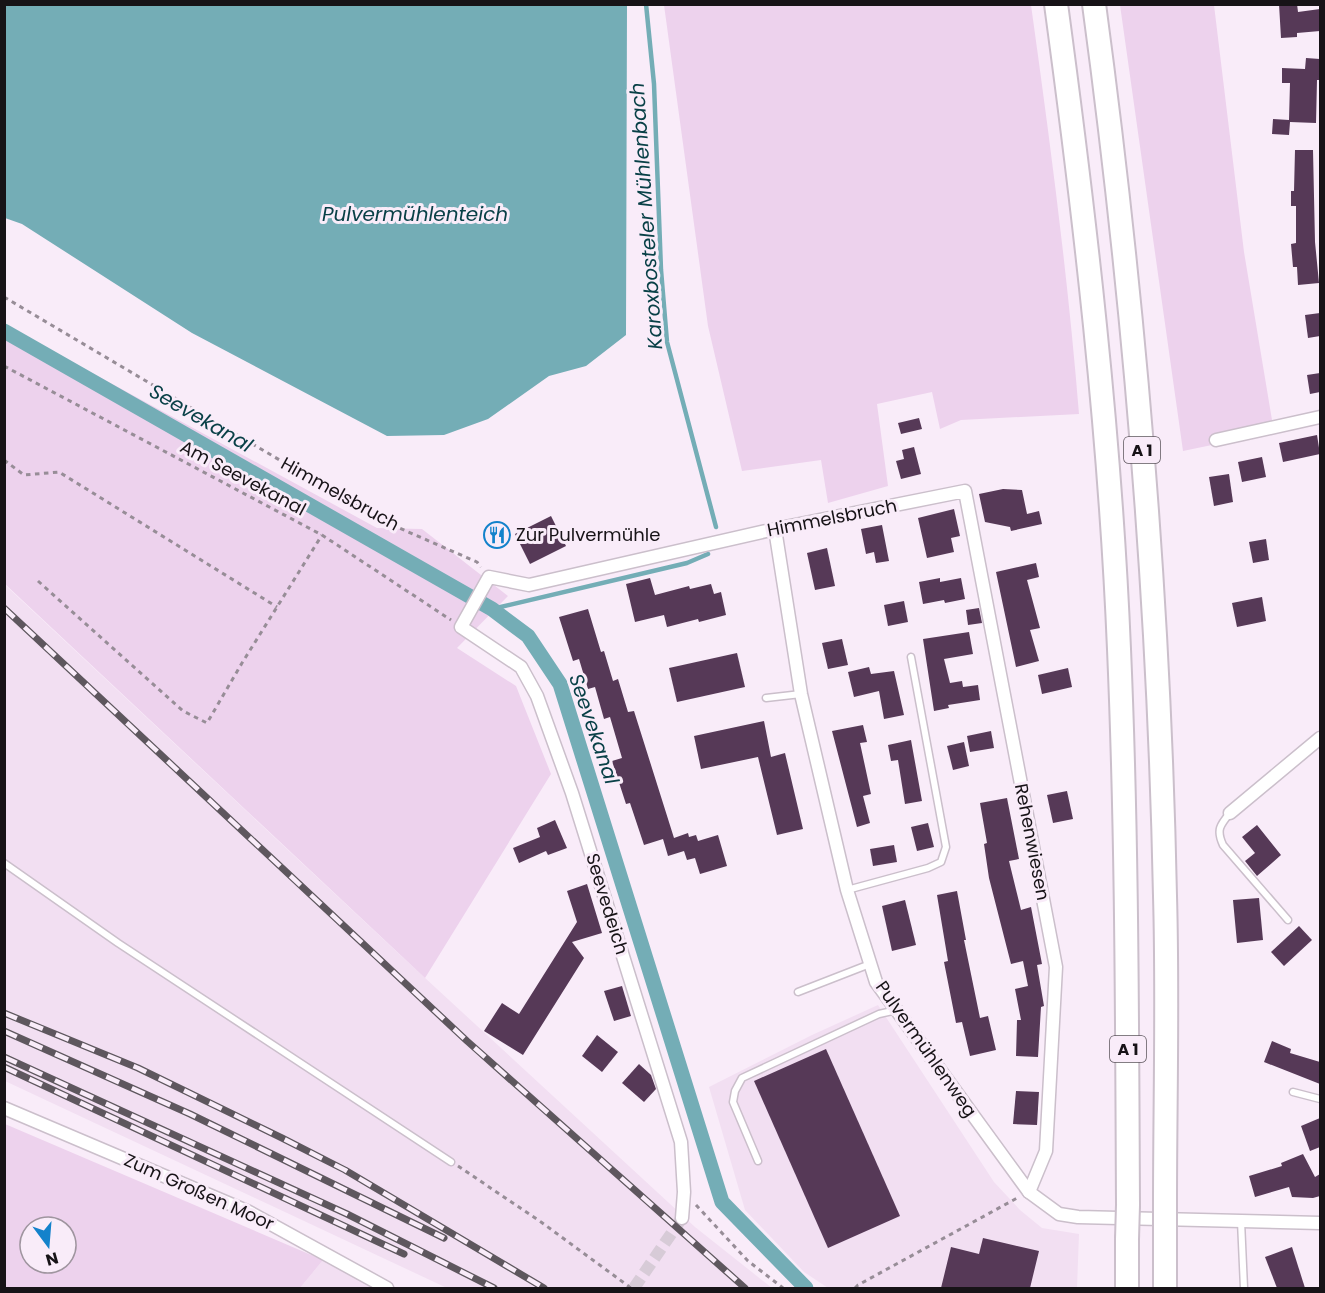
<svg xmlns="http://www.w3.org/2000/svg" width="1325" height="1293" viewBox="0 0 1325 1293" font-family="Poppins,sans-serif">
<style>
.built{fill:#f2dff2}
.green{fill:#edd2ed;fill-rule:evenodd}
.water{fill:#74adb6}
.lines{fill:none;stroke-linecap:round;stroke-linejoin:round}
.stream{stroke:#74adb6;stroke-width:4.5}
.canal{stroke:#74adb6;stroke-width:15}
.building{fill:#563957}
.minor-tunnel{stroke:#d7cbd7;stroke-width:12;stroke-dasharray:12 6;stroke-linecap:butt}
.service-casing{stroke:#cbbfcb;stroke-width:9}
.minor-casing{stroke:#cbbfcb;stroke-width:15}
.motorway-casing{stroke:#cbbfcb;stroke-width:26}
.path{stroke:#978d97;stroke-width:3;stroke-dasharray:4.5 4.5;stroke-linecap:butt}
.service{stroke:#fff;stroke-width:6}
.minor{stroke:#fff;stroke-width:12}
.motorway{stroke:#fff;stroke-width:22}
.rail-casing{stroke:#5e575e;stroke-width:7}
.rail{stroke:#f9ecf9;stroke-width:4.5;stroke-dasharray:14;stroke-linecap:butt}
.motorway-bridge-casing{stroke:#cbbfcb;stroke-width:26;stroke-linecap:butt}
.motorway-bridge{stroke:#fff;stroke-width:22}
.labels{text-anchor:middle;stroke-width:6;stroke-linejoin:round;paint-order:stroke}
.shield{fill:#f9ecf9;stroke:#5b545b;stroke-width:1.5}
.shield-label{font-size:16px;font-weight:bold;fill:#171317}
.street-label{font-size:18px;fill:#171317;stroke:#f9ecf9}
.poi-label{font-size:18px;fill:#171317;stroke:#f9ecf9;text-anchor:start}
.water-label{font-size:20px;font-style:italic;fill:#094047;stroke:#f9ecf9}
</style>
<rect width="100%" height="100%" fill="#f9ecf9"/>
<!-- built -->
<g class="built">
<path d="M 4,584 L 398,953 L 695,1227 L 772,1288 L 447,1288 L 5,1081 Z"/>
<path d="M 878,1005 L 994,1182 L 1020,1210 L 1042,1228 L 1079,1234 L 1077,1288 L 828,1288 L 804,1272 L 745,1210 L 709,1087 L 812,1035 Z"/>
<path d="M 323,1260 L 378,1288 L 300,1288 Z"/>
</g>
<!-- green -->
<g class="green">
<path d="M 664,5 L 1031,5 C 1050,141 1068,277 1079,414 L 961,420 L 940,429 L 932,392 L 877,404 L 888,486 L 828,503 L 821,460 L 742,471 L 708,326 Z"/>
<path d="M 1120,5 L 1214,5 L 1244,252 L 1274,432 L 1183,451 Z"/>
<path d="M 4,325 L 377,528 L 422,529 L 508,596 L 457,648 L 516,686 L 551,774 L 425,978 L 5,584 Z"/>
<path d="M 4,1124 L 5,1124 L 323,1260 L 300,1288 L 5,1288 ZM 30,1227 L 66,1227 L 66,1263 L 30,1263 Z"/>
</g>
<!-- water -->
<path class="water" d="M 5,4 L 627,5 L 626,335 L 586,366 L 549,376 L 488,419 L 444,435 L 387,436 L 192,333 L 22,224 L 5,218 Z"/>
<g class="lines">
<!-- stream -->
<g class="stream">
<path d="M 646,4 L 654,84 L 661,270 L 667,342 L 716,527"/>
<path d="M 492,609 L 687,563 L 708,554"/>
</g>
<!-- canal -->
<path class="canal" d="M 4,331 L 492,609 L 528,636 L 560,684 L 722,1202 L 806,1288"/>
</g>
<!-- building -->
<g class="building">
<path d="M 1279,4 L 1297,4 L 1298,12 L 1320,9 L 1320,31 L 1297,33 L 1297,37 L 1281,38 Z"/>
<path d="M 1306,58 L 1320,59 L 1320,80 L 1317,80 L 1316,123 L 1290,122 L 1289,135 L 1272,134 L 1273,119 L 1289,120 L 1290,83 L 1282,83 L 1282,68 L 1305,69 Z"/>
<path d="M 1295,150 L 1313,150 L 1315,242 L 1319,283 L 1298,285 L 1297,267 L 1293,267 L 1291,244 L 1296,243 L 1296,206 L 1291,206 L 1291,191 L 1294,191 Z"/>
<path d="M 1320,313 L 1320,336 L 1308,338 L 1305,315 Z"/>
<path d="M 1320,373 L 1320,392 L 1310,394 L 1307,375 Z"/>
<path d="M 919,418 L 922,429 L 901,434 L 898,423 Z"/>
<path d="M 1317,435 L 1320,454 L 1283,462 L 1279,443 Z"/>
<path d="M 914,447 L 921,474 L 901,479 L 896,461 L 904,459 L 902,450 Z"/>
<path d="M 1262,457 L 1266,477 L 1242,482 L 1238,462 Z"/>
<path d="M 1229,474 L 1233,502 L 1214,506 L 1209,477 Z"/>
<path d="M 1003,489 L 1022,490 L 1027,514 L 1039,511 L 1042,524 L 1011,531 L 1010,527 L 985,522 L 979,494 Z"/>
<path d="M 954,509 L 960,536 L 951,538 L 954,552 L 927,558 L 918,518 Z"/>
<path d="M 551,516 L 566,546 L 530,564 L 515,534 Z"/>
<path d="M 882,525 L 889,561 L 876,563 L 874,552 L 866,554 L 861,529 Z"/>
<path d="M 1266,539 L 1269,560 L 1253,563 L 1249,542 Z"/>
<path d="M 827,548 L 835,586 L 815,590 L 807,553 Z"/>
<path d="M 1036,563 L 1039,577 L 1027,580 L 1040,628 L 1030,630 L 1039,661 L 1016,667 L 996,572 Z"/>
<path d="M 650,578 L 655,595 L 689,586 L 690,589 L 711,584 L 714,594 L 721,592 L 726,615 L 699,622 L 698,619 L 667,627 L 664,615 L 635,622 L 626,584 Z"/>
<path d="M 940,578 L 940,582 L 961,578 L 965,599 L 945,603 L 944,600 L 923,604 L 919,582 Z"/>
<path d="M 1262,597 L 1266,621 L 1237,627 L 1232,603 Z"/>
<path d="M 904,601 L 908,622 L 888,626 L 884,605 Z"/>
<path d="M 979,608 L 982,623 L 968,625 L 966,610 Z"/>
<path d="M 588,609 L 601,652 L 604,651 L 613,681 L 618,679 L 628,712 L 634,711 L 674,838 L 688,833 L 689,837 L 696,835 L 698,841 L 718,835 L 727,866 L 700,874 L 695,858 L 687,860 L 684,851 L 668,856 L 663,839 L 644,845 L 630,803 L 626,804 L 612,761 L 622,758 L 610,717 L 604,719 L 595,687 L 588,689 L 579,659 L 573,661 L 559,617 Z"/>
<path d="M 969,632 L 973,654 L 944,659 L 950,683 L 962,681 L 963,687 L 978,685 L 980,700 L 948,705 L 949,708 L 934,711 L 923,639 Z"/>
<path d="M 842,639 L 848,665 L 828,669 L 822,643 Z"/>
<path d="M 737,653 L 745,687 L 677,702 L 669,668 Z"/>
<path d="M 869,667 L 871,674 L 894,671 L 904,715 L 884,719 L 879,691 L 854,697 L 848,672 Z"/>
<path d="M 1068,668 L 1072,687 L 1042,694 L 1038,675 Z"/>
<path d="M 764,721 L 771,757 L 785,753 L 803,829 L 777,835 L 758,757 L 701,769 L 694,736 Z"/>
<path d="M 863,725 L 867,742 L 860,743 L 871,794 L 863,796 L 870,823 L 857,827 L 832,731 Z"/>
<path d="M 991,731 L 994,748 L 970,752 L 967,736 Z"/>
<path d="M 911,740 L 922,801 L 905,804 L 898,760 L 891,761 L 888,745 Z"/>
<path d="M 964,742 L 969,766 L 953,770 L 947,746 Z"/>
<path d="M 1067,791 L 1073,819 L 1053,823 L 1047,795 Z"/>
<path d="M 1007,798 L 1019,859 L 1009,861 L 1021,910 L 1031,907 L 1042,964 L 1037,965 L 1044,1006 L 1041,1007 L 1038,1057 L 1016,1056 L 1017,1020 L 1021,1020 L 1015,989 L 1028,986 L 1023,961 L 1011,964 L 989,878 L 984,844 L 987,843 L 980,803 Z"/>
<path d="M 555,820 L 567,848 L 548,855 L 546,851 L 519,863 L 513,848 L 540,837 L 537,828 Z"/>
<path d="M 928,823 L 934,847 L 917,851 L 911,827 Z"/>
<path d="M 1257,825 L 1281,855 L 1257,876 L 1245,861 L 1255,853 L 1242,837 Z"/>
<path d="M 894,845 L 897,862 L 873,866 L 870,849 Z"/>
<path d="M 587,884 L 602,933 L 572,942 L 584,958 L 523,1055 L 484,1031 L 502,1003 L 519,1014 L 577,922 L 567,891 Z"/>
<path d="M 957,891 L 966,940 L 964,940 L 980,1018 L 988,1016 L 996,1050 L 970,1056 L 962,1022 L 956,1023 L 944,962 L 948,961 L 937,895 Z"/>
<path d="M 1259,898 L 1263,940 L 1237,943 L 1233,900 Z"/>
<path d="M 905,900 L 916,945 L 892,951 L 882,906 Z"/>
<path d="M 1299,926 L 1312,940 L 1284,966 L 1271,952 Z"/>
<path d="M 622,986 L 631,1016 L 614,1021 L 604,991 Z"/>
<path d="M 597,1035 L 618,1052 L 602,1072 L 582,1056 Z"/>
<path d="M 1272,1041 L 1291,1049 L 1290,1053 L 1320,1062 L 1320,1084 L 1264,1062 Z"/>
<path d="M 826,1049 L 900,1216 L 828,1248 L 754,1081 Z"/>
<path d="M 639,1064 L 651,1075 L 656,1089 L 644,1102 L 622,1083 Z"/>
<path d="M 1016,1091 L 1039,1092 L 1037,1125 L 1013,1124 Z"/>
<path d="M 1320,1118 L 1320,1147 L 1310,1151 L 1301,1126 Z"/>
<path d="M 1303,1154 L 1315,1177 L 1320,1174 L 1320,1196 L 1313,1198 L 1292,1197 L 1289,1187 L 1255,1197 L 1249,1176 L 1282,1166 L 1281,1163 Z"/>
<path d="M 983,1238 L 1039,1251 L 1030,1288 L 941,1288 L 951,1247 L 979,1254 Z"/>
<path d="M 1292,1247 L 1305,1288 L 1277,1288 L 1265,1257 Z"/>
</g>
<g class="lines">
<!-- minor-tunnel -->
<path class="minor-tunnel" d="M 634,1288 L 682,1218"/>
<defs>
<g id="service">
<path d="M 766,698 L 801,694"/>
<path d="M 1230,813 C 1220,825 1216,830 1223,845 L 1288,920"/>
<path d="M 4,863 L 118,943 L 451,1162"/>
<path d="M 847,890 L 928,868 L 941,862 L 946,847 L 911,657"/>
<path d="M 798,992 L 870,964"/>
<path d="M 1293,1092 L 1320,1099"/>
<path d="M 758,1161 L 733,1102 L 735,1091 L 742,1078 L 879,1014 L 897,1010"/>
<path d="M 1241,1221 L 1244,1288"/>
</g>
<g id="minor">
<path d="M 1216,440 L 1320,417"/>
<path d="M 775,529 L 801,694 L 847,890 L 876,982 L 1029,1192 L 1059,1214 L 1078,1217 L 1320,1223"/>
<path d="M 1230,813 L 1320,738"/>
<path d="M 4,1108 L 249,1212 L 387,1288"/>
<path d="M 682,1218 L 684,1192 L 681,1142 L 572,793 L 537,696 L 521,667 L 461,627 L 489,577 L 529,585 L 775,529 L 965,491 L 1056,967 L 1046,1151 L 1029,1192"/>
</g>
<g id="motorway">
<path d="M 1056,4 C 1085,218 1110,433 1119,649 C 1127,834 1127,1019 1128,1205"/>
<path d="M 1094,4 C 1134,300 1159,598 1165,896 C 1168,999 1165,1102 1165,1204"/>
<path d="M 1127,1288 L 1127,1239"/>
<path d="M 1165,1288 L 1165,1239"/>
</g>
</defs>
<!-- service casing -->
<use href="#service" class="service-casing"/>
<!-- minor casing -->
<use href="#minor" class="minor-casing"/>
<!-- motorway casing -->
<use href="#motorway" class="motorway-casing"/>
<!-- path -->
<g class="path">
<path d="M 4,297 L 381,520 L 477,562 L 481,567"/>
<path d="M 4,366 L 322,535 L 451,620"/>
<path d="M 4,460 L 24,475 L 59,472 L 277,607"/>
<path d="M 38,581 L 183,711 L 207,723 L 242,663 L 322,535"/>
<path d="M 458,1166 L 541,1222 L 631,1288"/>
<path d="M 696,1205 L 748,1261 L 783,1288"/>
<path d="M 855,1288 L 858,1285 L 1019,1197"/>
</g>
<!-- service -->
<use href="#service" class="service"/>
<!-- minor -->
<use href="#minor" class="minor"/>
<!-- motorway -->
<use href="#motorway" class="motorway"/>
<defs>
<g id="rail">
<path d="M 4,608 L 467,1041 L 745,1288"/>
<path d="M 4,1013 L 138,1068 L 282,1138 L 345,1170 L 544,1288"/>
<path d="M 4,1031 L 190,1114 L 444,1238"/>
<path d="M 4,1057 L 347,1214 L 494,1288"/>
<path d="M 4,1067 L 404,1254"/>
</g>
</defs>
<!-- rail casing -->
<use href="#rail" class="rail-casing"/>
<!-- rail -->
<use href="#rail" class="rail"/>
<defs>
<g id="motorway-bridge">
<path d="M 1127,1239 L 1128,1205"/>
<path d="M 1165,1239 L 1165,1204"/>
</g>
</defs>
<!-- motorway-bridge casing -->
<use href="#motorway-bridge" class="motorway-bridge-casing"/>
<!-- motorway-bridge -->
<use href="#motorway-bridge" class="motorway-bridge"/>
</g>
<!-- icons -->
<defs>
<symbol id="restaurant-ring" viewBox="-11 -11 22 22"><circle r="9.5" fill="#f9ecf9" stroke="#1382cb" stroke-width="1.5"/><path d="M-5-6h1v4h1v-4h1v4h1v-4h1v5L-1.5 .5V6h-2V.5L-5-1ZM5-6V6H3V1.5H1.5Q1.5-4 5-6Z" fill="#1382cb"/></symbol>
</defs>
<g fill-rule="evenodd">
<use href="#restaurant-ring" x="482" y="520" width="30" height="30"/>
</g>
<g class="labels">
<!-- shield labels -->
<g class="shield">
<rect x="1124" y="437" width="36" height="26" rx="4.5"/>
<rect x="1110" y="1036" width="36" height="26" rx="4.5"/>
</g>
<g class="shield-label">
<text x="1142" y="456">A 1</text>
<text x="1128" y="1055">A 1</text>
</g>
<!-- street labels -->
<g class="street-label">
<text transform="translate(243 478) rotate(28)" y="6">Am Seevekanal</text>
<text transform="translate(340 494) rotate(29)" y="6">Himmelsbruch</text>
<text transform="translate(832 518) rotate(-11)" y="6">Himmelsbruch</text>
<text transform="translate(1032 842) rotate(79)" y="6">Rehenwiesen</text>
<text transform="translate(607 904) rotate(73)" y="6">Seevedeich</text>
<text transform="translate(926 1049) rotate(55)" y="6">Pulvermühlenweg</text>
<text transform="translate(199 1192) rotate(24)" y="6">Zum Großen Moor</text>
</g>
<!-- poi labels -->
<g class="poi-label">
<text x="516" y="541">Zur Pulvermühle</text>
</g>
<!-- water labels -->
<g class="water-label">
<text x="415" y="221">Pulvermühlenteich</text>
<text transform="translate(646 216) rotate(-94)" y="7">Karoxbosteler Mühlenbach</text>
<text transform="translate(201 418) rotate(30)" y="7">Seevekanal</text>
<text transform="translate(594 729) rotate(71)" y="7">Seevekanal</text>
</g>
</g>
<!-- border -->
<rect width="1325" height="1293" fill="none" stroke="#171317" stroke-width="12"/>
<!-- north arrow -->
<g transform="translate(48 1245) rotate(164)"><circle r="28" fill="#f9ecf9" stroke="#9f959f" stroke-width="1.5"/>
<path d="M0-4.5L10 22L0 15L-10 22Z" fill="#1382cb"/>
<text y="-9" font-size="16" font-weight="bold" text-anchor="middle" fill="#171317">N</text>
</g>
</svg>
